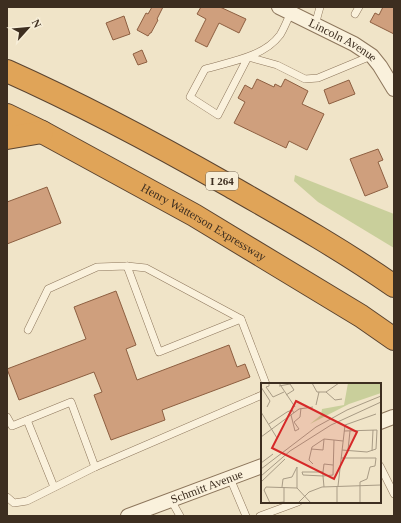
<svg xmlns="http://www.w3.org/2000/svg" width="401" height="523" viewBox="0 0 401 523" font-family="Georgia,serif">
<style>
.green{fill:#c9cf9b}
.building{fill:#cf9f7d;stroke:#8d5f41}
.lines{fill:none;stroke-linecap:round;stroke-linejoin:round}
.service-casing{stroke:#8d765c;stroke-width:8}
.minor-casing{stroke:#8d765c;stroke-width:16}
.motorway-casing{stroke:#5b4430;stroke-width:24}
.service{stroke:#faf1dc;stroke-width:7}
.minor{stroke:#faf1dc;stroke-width:14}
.motorway{stroke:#e0a458;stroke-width:22}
.labels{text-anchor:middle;stroke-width:3;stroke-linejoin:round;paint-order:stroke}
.shield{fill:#f7eed8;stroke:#756857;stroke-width:1}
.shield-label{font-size:11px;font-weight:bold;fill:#3d2e20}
.street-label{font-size:12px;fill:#3d2e20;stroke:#f7eed8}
.inset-road{fill:none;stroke:#a89b85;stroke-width:1}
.view{fill:#d62828;fill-opacity:0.15;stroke:#d62828;stroke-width:2}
.inset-edge{fill:none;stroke:#3d2e20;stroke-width:2}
</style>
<rect width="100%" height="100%" fill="#f0e4c8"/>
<!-- green -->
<path class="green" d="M 295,175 L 394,214 L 394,248 L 318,202 L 294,181 Z"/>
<!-- building -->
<g class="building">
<path d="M 152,7 L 163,7 L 157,19 L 158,20 L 151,33 L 150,33 L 148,36 L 137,30 L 146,13 L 148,14 Z"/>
<path d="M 201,7 L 220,7 L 246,19 L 239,33 L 219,23 L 207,47 L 195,41 L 206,19 L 197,14 Z"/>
<path d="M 383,7 L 394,7 L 394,34 L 370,22 L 375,13 L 379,15 Z"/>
<path d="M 124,16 L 130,34 L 113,40 L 106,23 Z"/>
<path d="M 142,50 L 147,62 L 138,65 L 133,54 Z"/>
<path d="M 257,79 L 274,87 L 275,84 L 281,87 L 285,79 L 308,91 L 302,104 L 324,114 L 307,150 L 289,141 L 286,148 L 234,123 L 245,102 L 238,98 L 245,85 L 252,89 Z"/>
<path d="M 349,80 L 355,94 L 329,104 L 324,90 Z"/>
<path d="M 378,149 L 383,160 L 378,162 L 388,187 L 365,196 L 350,159 Z"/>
<path d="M 47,187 L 61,223 L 7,244 L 7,202 Z"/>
<path d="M 116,291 L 136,345 L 126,349 L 137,380 L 229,345 L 237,367 L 245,364 L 250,377 L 162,410 L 165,420 L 111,440 L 94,395 L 102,392 L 94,372 L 19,400 L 7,369 L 86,339 L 74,307 Z"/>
</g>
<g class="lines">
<defs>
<g id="service">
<path d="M 291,13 C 287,20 284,29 280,35 C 264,57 229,62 205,69 L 190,97 L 218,115 L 248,57 L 277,65 L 305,79 L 318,78 L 371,56"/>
<path d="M 355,14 L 359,7"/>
<path d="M 315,25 L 320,7"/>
<path d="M 127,266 L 159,352 L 241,319"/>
<path d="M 28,330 L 48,289 L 97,267 L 127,266 L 146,268 L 241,319 L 266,384"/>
<path d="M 7,417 L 12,426 L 71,402 L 95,467"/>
<path d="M 27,420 L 54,487"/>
<path d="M 380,466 L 394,494"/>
<path d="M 230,478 L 246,516"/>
<path d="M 7,497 L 14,503 L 27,501 L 95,467 L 262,395"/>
<path d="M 171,500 L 180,516"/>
<path d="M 260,516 L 298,502"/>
</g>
<g id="minor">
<path id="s1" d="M 279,7 L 354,44 L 372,56 L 380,66 L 394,89"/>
<path d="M 380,422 L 393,417"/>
<path id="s2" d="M 128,516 L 262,466"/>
</g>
<g id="motorway">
<path d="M 7,71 C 83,105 156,144 228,185 C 284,217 341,249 394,286"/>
<path id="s3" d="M 7,115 L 42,132 L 194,215 L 361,316 L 394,339"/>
<path d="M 7,138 L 42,132"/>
</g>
</defs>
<!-- service casing -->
<use href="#service" class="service-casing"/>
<!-- minor casing -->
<use href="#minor" class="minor-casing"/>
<!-- motorway casing -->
<use href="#motorway" class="motorway-casing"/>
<!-- service -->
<use href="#service" class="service"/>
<!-- minor -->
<use href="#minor" class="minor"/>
<!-- motorway -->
<use href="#motorway" class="motorway"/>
</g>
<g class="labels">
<!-- shield labels -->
<rect class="shield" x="206" y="172" width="32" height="18" rx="3"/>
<g class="shield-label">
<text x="222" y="185">I 264</text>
</g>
<!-- street labels -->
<g class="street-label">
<text dy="4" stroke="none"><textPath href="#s1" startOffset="72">Lincoln Avenue</textPath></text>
<text dy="4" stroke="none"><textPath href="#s3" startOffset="224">Henry Watterson Expressway</textPath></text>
<text dy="4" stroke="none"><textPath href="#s2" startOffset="84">Schmitt Avenue</textPath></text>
</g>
</g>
<!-- overview -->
<g transform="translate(261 383)">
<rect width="120" height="120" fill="#f0e4c8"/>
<path d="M 87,0 L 120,0 L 120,10 L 88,21 L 49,41 L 60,32 L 61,26 L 83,22 Z" fill="#c9cf9b"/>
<path class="inset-road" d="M 8,0 L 8,3 L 5,4 L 12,14 L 23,9M 18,0 L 34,24M 51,0 L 56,9 L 65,9M 18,3 L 29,1 L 33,7 L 25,12M 0,4 L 9,18 L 6,24M 65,9 L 74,17 L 81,16M 65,9 L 78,0M 55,22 L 58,9M 0,29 L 16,55M 30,32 L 34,48 L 38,46 L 33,39 L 39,34 L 40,25M 8,41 L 26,29 L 31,27 L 33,30M 0,54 L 38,26 L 52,24M 50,66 L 62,67 L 63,56M 81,67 L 106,69 L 115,66 L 116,47 L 83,48M 87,67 L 89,48M 111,68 L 112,47M 80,75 L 115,75 L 114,83 L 109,84 L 106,96 L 99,99 L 99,120M 0,80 L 12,71M 52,81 L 48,77 L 51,64 L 63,56 L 73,57M 0,86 L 55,44 L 86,27 L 120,13M 62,89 L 62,93 L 42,92 L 41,89 L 62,89 L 63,81 L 72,82M 0,93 L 29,68 L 70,42 L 120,19M 0,99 L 24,76M 76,103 L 76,120M 77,103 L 84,42 L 115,31M 21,104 L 22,96 L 31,94 L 36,84 L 36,105M 63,104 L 62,93 L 72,92 L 73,57 L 82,58M 9,120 L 3,107 L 5,104 L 36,105 L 50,120M 13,120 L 23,119 L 23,104M 37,120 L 48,109 L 61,104 L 120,102"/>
<path class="view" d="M 35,18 L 96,49 L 73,96 L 11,65 Z"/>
<rect width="120" height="120" class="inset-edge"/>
</g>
<!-- border -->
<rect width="401" height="523" fill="none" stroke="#3d2e20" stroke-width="16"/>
<!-- north arrow -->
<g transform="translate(28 28) rotate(63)" stroke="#f7eed8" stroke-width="3" paint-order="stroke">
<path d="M0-3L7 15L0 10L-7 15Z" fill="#3d2e20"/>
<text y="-6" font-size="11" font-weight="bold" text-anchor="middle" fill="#3d2e20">N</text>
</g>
</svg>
